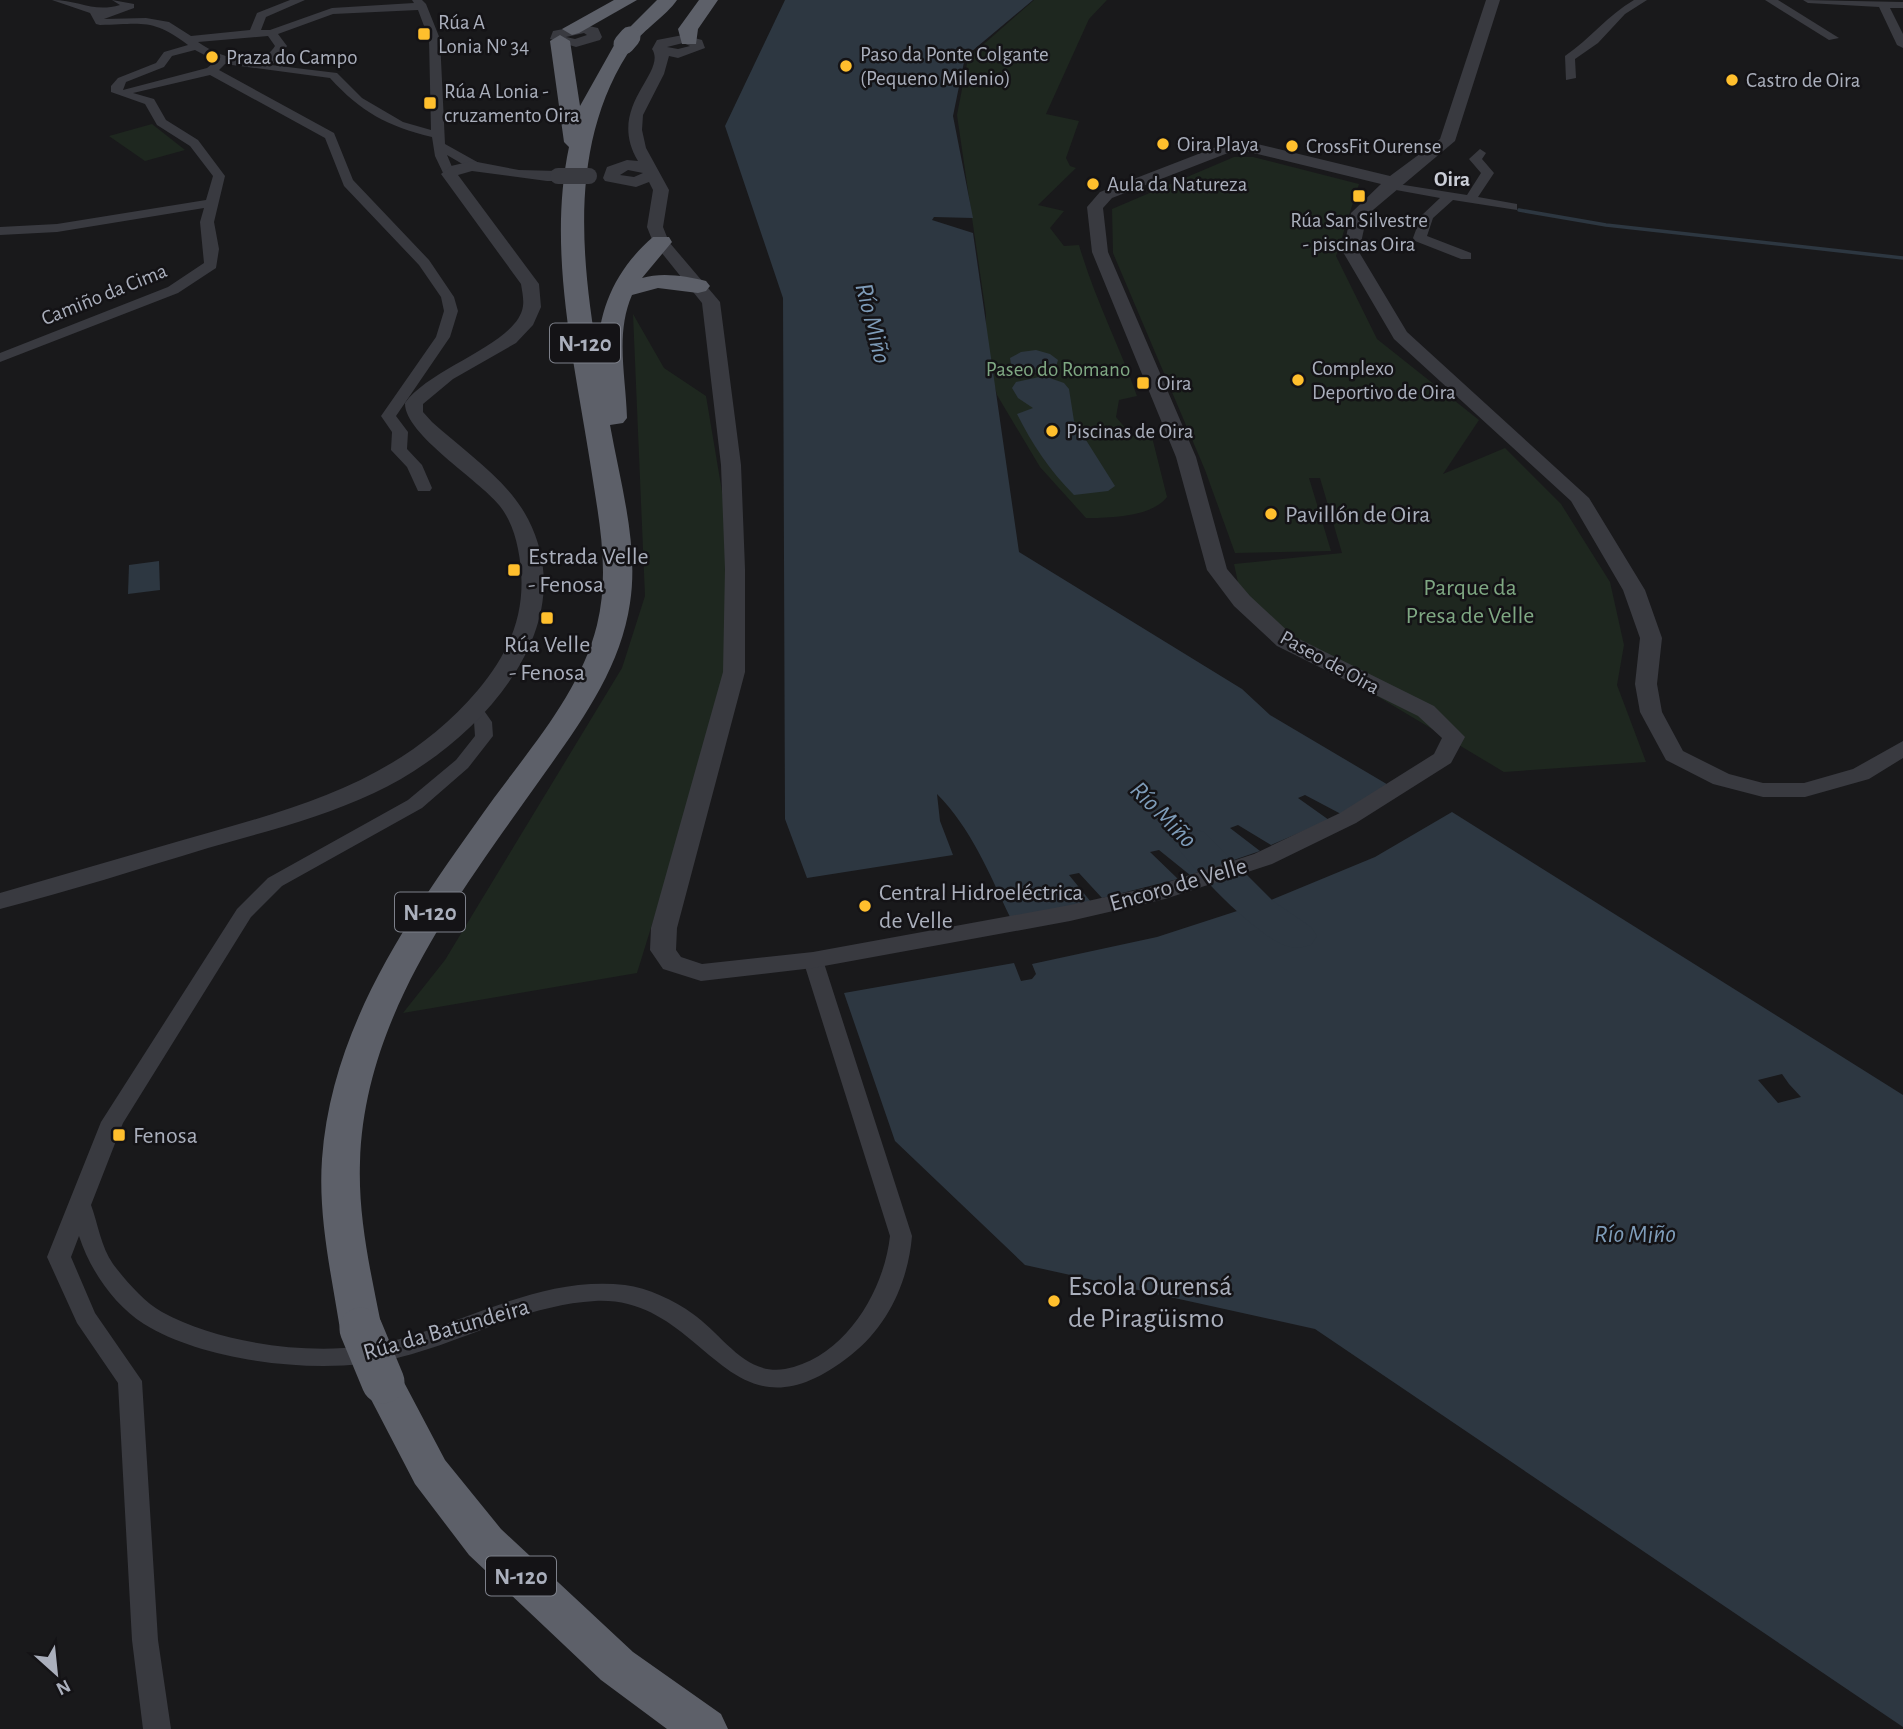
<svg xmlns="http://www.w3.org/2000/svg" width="1903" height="1729" viewBox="0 0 1903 1729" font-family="'Alegreya Sans',sans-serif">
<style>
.green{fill:#1e271f}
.water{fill:#2d3741}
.pier{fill:#19191b}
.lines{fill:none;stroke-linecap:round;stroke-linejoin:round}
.stream{stroke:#2d3741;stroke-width:3.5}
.river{fill:#2d3741;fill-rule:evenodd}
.minor{fill:#393a40;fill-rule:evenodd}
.tertiary{fill:#393a40;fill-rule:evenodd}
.trunk{fill:#5d6069;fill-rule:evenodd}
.tertiary-bridge{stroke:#393a40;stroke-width:16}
.trunk-bridge-far1{stroke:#5d6069;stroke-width:21}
.trunk-bridge{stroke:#5d6069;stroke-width:43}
.poi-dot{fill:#ffbf2d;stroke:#141316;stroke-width:2.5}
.labels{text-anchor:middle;stroke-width:5;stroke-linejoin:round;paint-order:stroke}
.far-poi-label{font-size:21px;fill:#aaafbc;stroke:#141316;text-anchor:start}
.far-neighbourhood-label{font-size:21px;font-weight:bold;fill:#cbced7;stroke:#141316}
.far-street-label{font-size:21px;fill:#aaafbc;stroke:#141316}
.far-park-label{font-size:21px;fill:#7fa883;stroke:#141316}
.shield{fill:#141316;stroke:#7d808a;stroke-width:2}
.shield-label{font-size:23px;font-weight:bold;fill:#aaafbc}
.poi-label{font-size:24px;fill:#aaafbc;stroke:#141316;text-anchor:start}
.park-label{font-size:24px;fill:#7fa883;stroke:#141316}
.street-label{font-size:24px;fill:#aaafbc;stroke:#141316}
.water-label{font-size:26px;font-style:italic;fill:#7e9cb9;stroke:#141316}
.near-poi-label{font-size:28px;fill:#aaafbc;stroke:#141316;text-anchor:start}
</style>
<rect width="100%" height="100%" fill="#19191b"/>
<!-- green -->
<g class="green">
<path d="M 1034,0 L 1107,0 L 1089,19 L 1046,114 L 1079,121 L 1066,158 L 1070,166 L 1076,168 L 1038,205 L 1064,211 L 1050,228 L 1064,246 L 1079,245 C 1094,297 1119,345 1137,396 L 1119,400 L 1116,417 L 1132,436 L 1151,433 L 1167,497 C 1152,517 1109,518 1086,518 L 1040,467 L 997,395 L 986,354 L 986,314 L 957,115 L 968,58 Z"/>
<path d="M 152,124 L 185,150 L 145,161 L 109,136 Z"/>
<path d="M 1234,157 L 1253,157 L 1359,184 L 1336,256 L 1377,339 L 1479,420 L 1443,474 L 1505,448 L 1561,504 L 1610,582 L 1624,645 L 1617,685 L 1646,762 L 1504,772 L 1285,641 L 1242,601 L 1234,564 L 1342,553 L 1320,478 L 1309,478 L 1331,551 L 1235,553 L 1205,470 L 1113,253 L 1112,209 Z"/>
<path d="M 633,314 L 664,368 L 706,396 L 735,569 L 734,659 L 637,973 L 403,1013 L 445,960 L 622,668 L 645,596 Z"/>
</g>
<!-- water -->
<g class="water">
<path d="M 785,0 L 1033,0 L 965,57 L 953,116 L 973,218 L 934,217 L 932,220 L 973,233 L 1019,552 L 1242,689 L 1270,715 L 1390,786 L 1341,814 L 1305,795 L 1298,798 L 1329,820 L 1271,845 L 1238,825 L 1230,828 L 1260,851 L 1190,875 L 1159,850 L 1150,852 L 1178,879 L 1102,898 L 1079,873 L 1069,875 L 1091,902 L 1010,917 C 989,873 971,828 937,794 L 940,821 L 953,855 L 807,878 L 785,819 L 783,298 L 725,126 Z"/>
<path d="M 1036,350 L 1050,354 L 1058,360 L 1056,367 C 1042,375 1024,375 1011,365 L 1010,358 L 1021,352 Z"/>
<path d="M 1044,376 L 1064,383 L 1069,389 L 1074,421 L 1115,486 L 1108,491 L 1074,495 C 1050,471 1032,444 1017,414 L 1033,408 L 1018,398 L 1012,388 L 1016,382 Z"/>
<path d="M 159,561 L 160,590 L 128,594 L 129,565 Z"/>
<path d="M 1452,812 L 1903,1095 L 1903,1727 L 1315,1329 L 1025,1265 L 895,1141 L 844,993 L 1014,963 L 1021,981 L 1032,979 L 1036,974 L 1032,964 L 1157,937 L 1271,900 L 1375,857 Z"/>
</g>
<!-- pier -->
<path class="pier" d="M 1782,1074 L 1789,1084 L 1801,1097 L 1778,1103 L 1758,1080 Z"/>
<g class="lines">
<!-- stream -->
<path class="stream" d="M 1519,210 L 1606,225 L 1903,258"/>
<!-- river -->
<path class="river" d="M 1191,828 L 1204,832 L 1273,901 L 1311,927 L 1317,936 L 1311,945 C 1301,948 1294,949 1284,945 C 1252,932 1192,869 1172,840 L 1178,832 Z"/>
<!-- minor -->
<g class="minor">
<path d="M 52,0 C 80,0 93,13 120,5 L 112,0 L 134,4 L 134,8 L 104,19 L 146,18 L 169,22 L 191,36 L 250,30 L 257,13 L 290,0 L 305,0 L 266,17 L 261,30 L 270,30 L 332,8 L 414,3 L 412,0 L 422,0 L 426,4 L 440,39 L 445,144 L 479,163 L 479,169 L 471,169 L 447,155 L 455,174 L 445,177 L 435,156 L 432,137 C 387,126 361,112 330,78 L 225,64 L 219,70 L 334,133 L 353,180 L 429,260 L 454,297 L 458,311 L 450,337 L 396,416 L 408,432 L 407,449 L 422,465 L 432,488 L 430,491 L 418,491 L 407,467 L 391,450 L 392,432 L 381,416 L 436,337 L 444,311 L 441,297 L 419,265 L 344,186 L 325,138 L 210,75 L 133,93 L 154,99 L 166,120 L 198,140 L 225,176 L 214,222 L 219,249 L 216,268 L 178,293 L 0,362 L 0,353 L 168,287 L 204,263 L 200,222 L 204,208 L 57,232 L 0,235 L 0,227 L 57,224 L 206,200 L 213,176 L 190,146 L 157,125 L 145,104 L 111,92 L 111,86 L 118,78 L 156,63 L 164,52 L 188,45 C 153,18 142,24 100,25 L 96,24 L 90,13 ZM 418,10 L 429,39 L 431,130 L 403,122 L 362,98 L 337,73 L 271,65 L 278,60 L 287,46 L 278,34 L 333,14 ZM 268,36 L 275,46 C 260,71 218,57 198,42 ZM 195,50 L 216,61 L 207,68 L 123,90 L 126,82 L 164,67 L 172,56 Z"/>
<path d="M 1634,0 L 1647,0 L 1625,14 L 1598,43 L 1575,59 L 1576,78 L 1566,80 L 1565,56 C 1590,39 1608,15 1634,0 Z"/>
<path d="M 1765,0 L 1778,0 L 1839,38 L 1829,40 Z"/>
<path d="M 1803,0 L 1903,2 L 1903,8 L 1890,8 L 1903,34 L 1903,48 L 1897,45 L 1879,7 L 1808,3 Z"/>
<path d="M 1480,149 L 1486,153 L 1482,159 L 1494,173 L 1478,197 L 1517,204 L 1517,210 L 1453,200 L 1433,218 L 1427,236 L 1471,253 L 1471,259 L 1461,259 L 1415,241 L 1413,238 L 1421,216 L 1440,198 L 1385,188 L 1385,182 L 1467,195 L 1481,173 L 1469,159 Z"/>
<path d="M 474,704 L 480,705 L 492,722 L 493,736 L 468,768 L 422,808 L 282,886 L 251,917 L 123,1123 L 91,1205 C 98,1224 101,1247 113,1264 C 126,1281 144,1302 162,1312 C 226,1347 331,1359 400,1339 C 475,1318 545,1276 625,1285 C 648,1288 674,1300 693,1314 C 722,1334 745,1376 785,1369 C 845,1358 884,1291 890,1236 L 803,960 L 813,953 L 823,960 L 912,1236 C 908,1282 888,1326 851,1355 C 726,1454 709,1295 595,1301 C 524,1305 464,1342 397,1358 C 326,1376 207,1363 144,1324 C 114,1305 90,1270 79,1236 L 71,1257 L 95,1313 L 142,1381 L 158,1640 L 171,1729 L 143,1729 L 132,1640 L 118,1383 L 77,1323 L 47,1257 L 101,1122 L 237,909 L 268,878 L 408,800 L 456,760 L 475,736 L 474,722 L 465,709 Z"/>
</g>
<!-- tertiary -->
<g class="tertiary">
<path d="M 1486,0 L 1500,0 L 1455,141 L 1367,215 L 1359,252 L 1407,332 L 1589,498 L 1645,590 L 1662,638 L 1657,684 L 1662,712 L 1683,751 L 1729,774 L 1763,783 L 1804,783 L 1853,769 L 1903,741 L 1903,758 L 1869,779 L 1805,797 L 1763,797 L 1713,784 L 1666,760 L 1640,712 L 1635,684 L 1640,638 L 1623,590 L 1571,501 L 1394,339 L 1343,252 L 1351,213 L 1381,184 L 1249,152 L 1228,153 L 1112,198 L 1103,208 L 1108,252 L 1196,457 L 1227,569 L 1250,596 L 1293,636 L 1434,706 L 1465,737 L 1451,763 L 1356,823 L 1272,864 L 1165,899 L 1070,921 L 813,968 L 701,981 L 663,969 L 650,950 L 651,928 L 723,672 L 725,569 L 721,465 L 702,303 L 653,242 L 647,227 L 653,190 L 649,182 L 636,187 L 605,181 L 603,178 L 607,167 L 627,160 L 638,161 C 605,106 668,73 652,49 L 657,40 L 683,35 L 702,40 L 705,48 L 678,58 L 669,56 L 664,74 L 643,115 L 642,130 L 646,148 L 669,190 L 663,227 L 669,242 L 720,302 L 741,465 L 745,569 L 745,672 L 677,928 L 676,950 L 681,957 L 702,964 L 813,952 L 1070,905 L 1159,885 L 1254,854 L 1340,813 L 1434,754 L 1442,738 L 1418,716 L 1277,646 L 1234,606 L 1207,570 L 1176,457 L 1092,252 L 1087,207 L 1100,192 L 1219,146 L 1249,142 L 1390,176 L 1440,139 ZM 683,43 L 690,46 L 678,49 L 667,47 ZM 628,170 L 643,173 L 634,177 L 620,175 Z"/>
<path d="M 584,25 L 598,28 L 602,37 L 600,40 L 576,47 L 550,39 L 553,31 ZM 584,33 L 587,35 L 575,39 L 566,37 Z"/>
<path d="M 472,161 L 519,170 L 558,171 L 566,176 L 558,181 L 547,181 L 472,171 L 458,175 L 539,284 L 541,307 L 533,325 L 516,343 L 453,379 L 423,404 L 423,412 L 432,422 C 464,451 508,480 528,519 C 587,633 469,749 374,793 C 321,818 264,832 208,848 C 139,869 70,891 0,909 L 0,893 C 61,875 122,858 183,840 C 296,808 399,783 478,690 C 514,647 529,604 518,549 C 515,533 509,517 499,505 C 479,480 404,434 405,403 C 430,367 518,344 523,306 C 524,299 522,291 521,284 L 441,174 L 451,166 Z"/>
</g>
<!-- trunk -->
<g class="trunk">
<path d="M 614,0 L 637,0 L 579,33 L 572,35 L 562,29 Z"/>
<path d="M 657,0 L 677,0 C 666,16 643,30 634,44 C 569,137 580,252 598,358 C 597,310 616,269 653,237 L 669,237 L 672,242 L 642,278 C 662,272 686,276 706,281 L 710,286 L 706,291 L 698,293 L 658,288 L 632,295 C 615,334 626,377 627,418 L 623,423 L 610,425 C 620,481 639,546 630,603 C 620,672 576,729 537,784 C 457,897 364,1018 360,1162 C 358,1218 371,1274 382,1329 L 376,1340 L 361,1345 L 346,1340 L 340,1329 C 331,1273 318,1216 322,1159 C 332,1021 416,907 494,798 C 533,745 581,690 597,625 C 610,572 599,520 591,468 C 575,363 547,252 569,147 L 564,142 L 550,41 L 560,35 L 570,41 L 580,106 L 617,40 Z"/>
<path d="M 699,0 L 718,0 L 698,29 L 696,44 L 682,44 L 678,29 Z"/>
<path d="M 383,1366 L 398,1371 L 445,1460 L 501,1529 L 633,1652 L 721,1714 L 728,1729 L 667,1729 L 601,1680 L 469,1555 L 415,1484 L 362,1382 L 368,1371 Z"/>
</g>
<!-- tertiary-bridge -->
<path class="tertiary-bridge" d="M 558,176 L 589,176"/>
<!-- trunk-bridge-far1 -->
<path class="trunk-bridge-far1" d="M 624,44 L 630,37"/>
<!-- trunk-bridge -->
<path class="trunk-bridge" d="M 361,1329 L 383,1382"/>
</g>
<!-- markers -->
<g class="poi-dot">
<rect x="417" y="27" width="14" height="14" rx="3.5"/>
<circle cx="212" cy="57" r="7"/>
<circle cx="846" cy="66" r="7"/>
<circle cx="1732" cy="80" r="7"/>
<rect x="423" y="96" width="14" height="14" rx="3.5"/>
<circle cx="1163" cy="144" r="7"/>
<circle cx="1292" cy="146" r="7"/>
<circle cx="1093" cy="184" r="7"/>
<rect x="1352" y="189" width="14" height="14" rx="3.5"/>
<circle cx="1298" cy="380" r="7"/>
<rect x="1136" y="376" width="14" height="14" rx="3.5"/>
<circle cx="1052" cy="431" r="7"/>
<circle cx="1271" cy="514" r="7"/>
<rect x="507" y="563" width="14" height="14" rx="3.5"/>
<rect x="540" y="611" width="14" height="14" rx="3.5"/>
<circle cx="865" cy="906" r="7"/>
<rect x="112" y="1128" width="14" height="14" rx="3.5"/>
<circle cx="1054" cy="1301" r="7"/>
</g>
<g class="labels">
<!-- far-poi labels -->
<g class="far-poi-label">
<text x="438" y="29">Rúa A<tspan x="438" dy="24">Lonia Nº 34</tspan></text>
<text x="860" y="61">Paso da Ponte Colgante<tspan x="860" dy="24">(Pequeno Milenio)</tspan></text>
<text x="226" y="64">Praza do Campo</text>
<text x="1746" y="87">Castro de Oira</text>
<text x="444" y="98">Rúa A Lonia -<tspan x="444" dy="24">cruzamento Oira</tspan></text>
<text x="1177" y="151">Oira Playa</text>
<text x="1306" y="153">CrossFit Ourense</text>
<text x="1107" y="191">Aula da Natureza</text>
<text x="1359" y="227" text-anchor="middle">Rúa San Silvestre<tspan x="1359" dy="24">- piscinas Oira</tspan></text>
<text x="1312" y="375">Complexo<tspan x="1312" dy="24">Deportivo de Oira</tspan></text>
<text x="1157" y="390">Oira</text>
<text x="1066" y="438">Piscinas de Oira</text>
</g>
<!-- far-neighbourhood labels -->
<g class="far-neighbourhood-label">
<text x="1452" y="186">Oira</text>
</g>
<!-- far-street labels -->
<g class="far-street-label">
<text transform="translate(104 294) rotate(-22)" y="7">Camiño da Cima</text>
<text transform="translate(1330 662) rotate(29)" y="7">Paseo de Oira</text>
</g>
<!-- far-park labels -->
<g class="far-park-label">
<text x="1058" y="376">Paseo do Romano</text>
</g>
<!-- shield labels -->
<g class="shield">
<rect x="550" y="323.5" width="70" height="39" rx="5"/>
<rect x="395" y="892.5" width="70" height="39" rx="5"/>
<rect x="486" y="1556.5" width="70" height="39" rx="5"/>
</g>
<g class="shield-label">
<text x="585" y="351">N-120</text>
<text x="430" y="920">N-120</text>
<text x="521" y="1584">N-120</text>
</g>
<!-- poi labels -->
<g class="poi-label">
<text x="1285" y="522">Pavillón de Oira</text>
<text x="528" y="564">Estrada Velle<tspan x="528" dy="28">- Fenosa</tspan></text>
<text x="547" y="652" text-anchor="middle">Rúa Velle<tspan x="547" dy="28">- Fenosa</tspan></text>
<text x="879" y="900">Central Hidroeléctrica<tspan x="879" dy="28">de Velle</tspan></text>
<text x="133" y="1143">Fenosa</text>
</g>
<!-- park labels -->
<g class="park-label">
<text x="1470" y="595">Parque da<tspan x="1470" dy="28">Presa de Velle</tspan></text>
</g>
<!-- street labels -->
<g class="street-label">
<text transform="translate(1178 884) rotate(-16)" y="8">Encoro de Velle</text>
<text transform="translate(446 1329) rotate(-16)" y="8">Rúa da Batundeira</text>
</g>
<!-- water labels -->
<g class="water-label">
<text transform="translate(874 323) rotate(76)" y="9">Río Miño</text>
<text transform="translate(1164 814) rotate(45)" y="9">Río Miño</text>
<text x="1635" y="1242">Río Miño</text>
</g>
<!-- near-poi labels -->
<g class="near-poi-label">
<text x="1068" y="1295">Escola Ourensá<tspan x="1068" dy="32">de Piragüismo</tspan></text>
</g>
</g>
<!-- north arrow -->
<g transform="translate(56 1673) rotate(153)" stroke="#141316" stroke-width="5" paint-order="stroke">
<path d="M0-5L12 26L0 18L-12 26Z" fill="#aaafbc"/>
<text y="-10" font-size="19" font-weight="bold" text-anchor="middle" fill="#aaafbc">N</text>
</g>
</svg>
